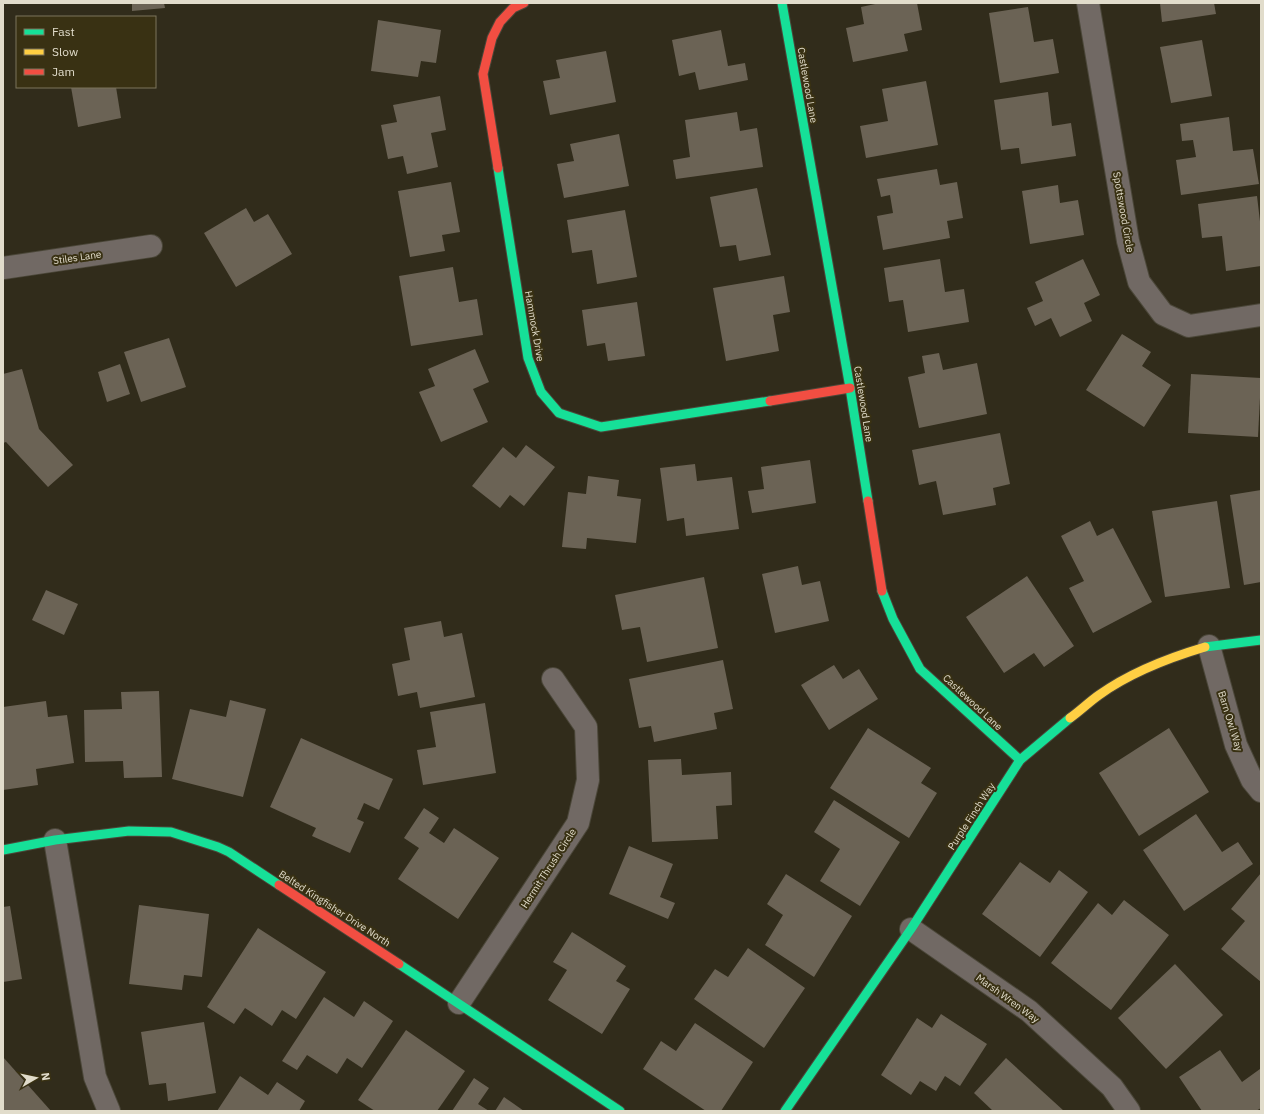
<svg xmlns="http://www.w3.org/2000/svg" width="1264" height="1114" viewBox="0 0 1264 1114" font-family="'IBM Plex Sans',sans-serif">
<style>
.building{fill:#6b6355}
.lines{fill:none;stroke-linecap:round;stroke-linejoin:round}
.street-casing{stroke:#4b4739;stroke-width:24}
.fast-casing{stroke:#4b4739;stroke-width:11}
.slow-casing{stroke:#4b4739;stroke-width:11}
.jam-casing{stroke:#4b4739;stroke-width:11}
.street{stroke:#716964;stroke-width:22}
.fast{stroke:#16e098;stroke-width:9}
.slow{stroke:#ffcf43;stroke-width:9}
.jam{stroke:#f24e42;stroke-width:9}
.labels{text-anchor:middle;stroke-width:4;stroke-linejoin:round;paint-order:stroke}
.street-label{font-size:10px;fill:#e1dccb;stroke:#393113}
</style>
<rect width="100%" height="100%" fill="#312c1b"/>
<!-- building -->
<g class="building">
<path d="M 132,3 L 164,3 L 165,8 L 132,11 Z"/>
<path d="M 880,3 L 917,3 L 922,30 L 904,34 L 908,51 L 853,62 L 846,28 L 864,24 L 861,7 Z"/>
<path d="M 1160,3 L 1214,3 L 1216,14 L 1162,22 Z"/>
<path d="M 1028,7 L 1034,42 L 1053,39 L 1059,73 L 1000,83 L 989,13 Z"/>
<path d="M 378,20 L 441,30 L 436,63 L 421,61 L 418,77 L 371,71 Z"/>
<path d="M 721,30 L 728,66 L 745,63 L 748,80 L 699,90 L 695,72 L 679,76 L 672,40 Z"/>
<path d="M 1202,40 L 1212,96 L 1171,103 L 1160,47 Z"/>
<path d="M 606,51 L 616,102 L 550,115 L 543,81 L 560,78 L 556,60 Z"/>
<path d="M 926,81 L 938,145 L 866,158 L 860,126 L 888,121 L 882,89 Z"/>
<path d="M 71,87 L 116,87 L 121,118 L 78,127 Z"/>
<path d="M 1048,92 L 1052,126 L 1071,123 L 1076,156 L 1021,164 L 1019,148 L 1001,150 L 994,100 Z"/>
<path d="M 440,96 L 446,130 L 431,133 L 438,167 L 407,174 L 403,156 L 388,159 L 381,125 L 397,122 L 393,105 Z"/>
<path d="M 737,112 L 740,131 L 757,128 L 763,167 L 676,179 L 673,160 L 690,157 L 685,120 Z"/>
<path d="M 1229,117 L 1233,151 L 1253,149 L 1259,184 L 1181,195 L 1176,160 L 1196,157 L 1193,140 L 1182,141 L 1180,124 Z"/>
<path d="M 619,134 L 629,186 L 564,198 L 557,164 L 574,161 L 570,144 Z"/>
<path d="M 937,169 L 940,185 L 957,182 L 963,218 L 947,221 L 950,238 L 883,250 L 877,216 L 893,213 L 890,195 L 881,197 L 877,179 Z"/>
<path d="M 451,182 L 460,232 L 442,235 L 445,251 L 410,257 L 398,191 Z"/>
<path d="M 1058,185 L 1060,203 L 1078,200 L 1084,235 L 1030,244 L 1022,191 Z"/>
<path d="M 757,188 L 771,255 L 739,261 L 736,245 L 720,247 L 710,197 Z"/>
<path d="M 1257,196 L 1261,230 L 1261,266 L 1226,271 L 1222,236 L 1202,238 L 1198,204 Z"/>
<path d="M 246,208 L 254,222 L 268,214 L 292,254 L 236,287 L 204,233 Z"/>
<path d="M 625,210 L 637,277 L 597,284 L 592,250 L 572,253 L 567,220 Z"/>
<path d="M 940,259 L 945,292 L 964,289 L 969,322 L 908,332 L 903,300 L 889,302 L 884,268 Z"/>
<path d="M 1083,259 L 1100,295 L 1084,303 L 1092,321 L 1060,337 L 1051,318 L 1035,326 L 1027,308 L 1043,301 L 1035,282 Z"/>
<path d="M 453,267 L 459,302 L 477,299 L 483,335 L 411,346 L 399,276 Z"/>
<path d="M 784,276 L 790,312 L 773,315 L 779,351 L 726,361 L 713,288 Z"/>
<path d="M 637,302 L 645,356 L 608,361 L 605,343 L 587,346 L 582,310 Z"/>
<path d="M 1122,334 L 1151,352 L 1142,366 L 1171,385 L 1144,427 L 1086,390 Z"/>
<path d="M 169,338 L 186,387 L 141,402 L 124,352 Z"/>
<path d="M 475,349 L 489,382 L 473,389 L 488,422 L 441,442 L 419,392 L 435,386 L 428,369 Z"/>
<path d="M 939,353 L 943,370 L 977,363 L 987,414 L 919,428 L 908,377 L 925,373 L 922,356 Z"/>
<path d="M 120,364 L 130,394 L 107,402 L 98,372 Z"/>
<path d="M 22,369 L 39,429 L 73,465 L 48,487 L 6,442 L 3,443 L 3,374 Z"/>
<path d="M 1191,374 L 1261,378 L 1258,437 L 1188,433 Z"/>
<path d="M 1000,433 L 1010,484 L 993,488 L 996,505 L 943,515 L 936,481 L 919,485 L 912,450 Z"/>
<path d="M 526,445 L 555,467 L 524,506 L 510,495 L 500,508 L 472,486 L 503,447 L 516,458 Z"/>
<path d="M 810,460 L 816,503 L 752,513 L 748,491 L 764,489 L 761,467 Z"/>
<path d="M 695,464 L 697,481 L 732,477 L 739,529 L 686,536 L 684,518 L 667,521 L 660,468 Z"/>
<path d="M 588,476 L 619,480 L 617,496 L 641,499 L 636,543 L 587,538 L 586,549 L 562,547 L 568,492 L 586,494 Z"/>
<path d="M 1261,490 L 1261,582 L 1244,585 L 1230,495 Z"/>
<path d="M 1217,501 L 1230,588 L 1165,597 L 1152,511 Z"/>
<path d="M 1090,521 L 1097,536 L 1113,528 L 1152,602 L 1093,633 L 1069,588 L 1084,581 L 1061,536 Z"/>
<path d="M 798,566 L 802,585 L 820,581 L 829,621 L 775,633 L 762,574 Z"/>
<path d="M 1027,576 L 1074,646 L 1044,667 L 1034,653 L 1004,673 L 966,617 Z"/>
<path d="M 704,577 L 718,648 L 647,662 L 640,627 L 622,630 L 615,595 Z"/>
<path d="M 46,590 L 78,604 L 64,635 L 32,620 Z"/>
<path d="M 441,621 L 444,637 L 462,633 L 475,697 L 420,708 L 417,692 L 398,696 L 392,664 L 410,660 L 404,628 Z"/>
<path d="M 723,660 L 733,709 L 714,713 L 717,729 L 654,742 L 651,726 L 639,728 L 629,679 Z"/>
<path d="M 834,665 L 843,679 L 859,669 L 878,699 L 829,730 L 801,685 Z"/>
<path d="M 159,691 L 162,777 L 124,778 L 123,761 L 85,762 L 84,710 L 122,709 L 121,692 Z"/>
<path d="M 230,700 L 266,709 L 243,797 L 172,779 L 190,709 L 226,717 Z"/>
<path d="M 46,701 L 48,717 L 67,715 L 74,763 L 36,769 L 38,785 L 3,790 L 3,707 Z"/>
<path d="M 485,703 L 496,773 L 423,785 L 417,750 L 436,747 L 430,712 Z"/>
<path d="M 868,728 L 931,768 L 921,783 L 937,793 L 909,838 L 830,788 Z"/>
<path d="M 1169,728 L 1209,792 L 1139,836 L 1099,773 Z"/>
<path d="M 301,738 L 393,779 L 379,810 L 364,803 L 357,819 L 364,822 L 350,853 L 312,836 L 316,828 L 270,807 Z"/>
<path d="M 681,759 L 682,775 L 731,772 L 732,805 L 716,806 L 718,839 L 652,842 L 648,760 Z"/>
<path d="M 834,800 L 900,842 L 860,906 L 820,881 L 840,849 L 814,832 Z"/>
<path d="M 424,808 L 439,818 L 429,833 L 444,843 L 454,828 L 499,858 L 458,919 L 398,879 L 419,848 L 404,838 Z"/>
<path d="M 1196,814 L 1222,852 L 1238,842 L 1253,864 L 1184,911 L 1143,850 Z"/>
<path d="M 629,846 L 673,864 L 660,897 L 675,903 L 668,919 L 609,894 Z"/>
<path d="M 1020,862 L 1050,883 L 1059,870 L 1088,892 L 1040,957 L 982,914 Z"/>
<path d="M 1261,873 L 1261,982 L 1221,949 L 1245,921 L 1231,909 Z"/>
<path d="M 786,874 L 852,916 L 814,977 L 765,945 L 783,915 L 767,904 Z"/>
<path d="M 1124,900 L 1169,935 L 1111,1010 L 1051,963 L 1098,903 L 1112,915 Z"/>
<path d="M 139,905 L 209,914 L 202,977 L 184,975 L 182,990 L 129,984 Z"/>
<path d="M 10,906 L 22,979 L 3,982 L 3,907 Z"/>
<path d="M 258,928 L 326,972 L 296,1019 L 282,1010 L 272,1026 L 245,1008 L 234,1024 L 207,1007 Z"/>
<path d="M 572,932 L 626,966 L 616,981 L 630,989 L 602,1034 L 548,1000 L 567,970 L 553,962 Z"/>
<path d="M 748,948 L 805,988 L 764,1048 L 694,999 L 715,969 L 728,977 Z"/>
<path d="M 1175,964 L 1223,1015 L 1166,1069 L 1118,1018 Z"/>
<path d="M 324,997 L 354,1017 L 364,1001 L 393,1021 L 362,1068 L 347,1058 L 337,1074 L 307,1055 L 297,1070 L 282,1061 Z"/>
<path d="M 941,1014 L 987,1044 L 960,1086 L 945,1076 L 936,1091 L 920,1081 L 911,1095 L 881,1075 L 917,1018 L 932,1028 Z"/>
<path d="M 204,1022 L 216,1093 L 168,1101 L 166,1083 L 149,1085 L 141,1032 Z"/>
<path d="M 695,1023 L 753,1062 L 721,1111 L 706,1111 L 643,1069 L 661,1041 L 676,1051 Z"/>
<path d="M 406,1030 L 465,1071 L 437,1111 L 375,1111 L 358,1100 Z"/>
<path d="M 1220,1050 L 1242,1082 L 1260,1069 L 1261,1070 L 1261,1108 L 1256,1111 L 1202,1111 L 1179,1077 Z"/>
<path d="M 3,1057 L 51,1111 L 3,1111 Z"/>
<path d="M 1006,1058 L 1064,1111 L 993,1111 L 974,1093 Z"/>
<path d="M 240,1076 L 268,1095 L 277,1082 L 305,1101 L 299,1111 L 217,1111 Z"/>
<path d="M 474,1078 L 489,1088 L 478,1104 L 489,1111 L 452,1111 Z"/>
<path d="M 504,1097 L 524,1111 L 495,1111 Z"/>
</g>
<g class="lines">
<defs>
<g id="street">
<path d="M 1088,3 L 1128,241 L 1139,282 L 1163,314 L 1189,326 L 1261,315"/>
<path d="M 3,268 L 151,246"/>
<path d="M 1209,646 L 1236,745 L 1252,780 L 1261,791"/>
<path d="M 55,840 L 95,1077 L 109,1111"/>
<path d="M 911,929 L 1029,1011 L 1112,1087 L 1129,1111"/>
<path d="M 459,1003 L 578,823 L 588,780 L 586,727 L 553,679"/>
</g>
<g id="fast">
<path d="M 782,3 L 850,388 L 868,501"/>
<path d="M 498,168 L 528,358 L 541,392 L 559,413 L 601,427 L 770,401"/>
<path d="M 882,591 L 893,619 L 920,669 L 1020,760"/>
<path d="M 1205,647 L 1261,640"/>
<path d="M 3,850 L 55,840 L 129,831 L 171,832 L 218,847 L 229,852 L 279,885"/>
<path d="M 399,964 L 620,1111"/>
<path d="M 785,1111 L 911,929 L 1020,760 L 1070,718"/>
</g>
<path id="slow" d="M 1070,718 C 1080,711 1089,702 1099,695 C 1131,672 1168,658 1205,647"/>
<g id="jam">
<path d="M 498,168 L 483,74 L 492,38 L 500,22 L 513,8 L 524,3"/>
<path d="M 770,401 L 850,388"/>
<path d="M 868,501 L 882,591"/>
<path d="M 279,885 L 399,964"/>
</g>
</defs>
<!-- street casing -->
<use href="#street" class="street-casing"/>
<!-- fast casing -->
<use href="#fast" class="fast-casing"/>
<!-- slow casing -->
<use href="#slow" class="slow-casing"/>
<!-- jam casing -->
<use href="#jam" class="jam-casing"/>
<!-- street -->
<use href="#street" class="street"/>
<!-- fast -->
<use href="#fast" class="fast"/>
<!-- slow -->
<use href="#slow" class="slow"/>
<!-- jam -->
<use href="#jam" class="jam"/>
</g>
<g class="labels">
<!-- street labels -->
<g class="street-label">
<text transform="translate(808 85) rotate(80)" y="4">Castlewood Lane</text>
<text transform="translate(1124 212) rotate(80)" y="4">Spottswood Circle</text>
<text transform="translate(77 257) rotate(-8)" y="4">Stiles Lane</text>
<text transform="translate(535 326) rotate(80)" y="4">Hammock Drive</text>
<text transform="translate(864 404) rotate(81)" y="4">Castlewood Lane</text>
<text transform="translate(973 702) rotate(43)" y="4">Castlewood Lane</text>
<text transform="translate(1231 721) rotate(73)" y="4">Barn Owl Way</text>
<text transform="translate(971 816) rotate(-57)" y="4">Purple Finch Way</text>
<text transform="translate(548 868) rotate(-57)" y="4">Hermit Thrush Circle</text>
<text transform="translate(335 908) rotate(33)" y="4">Belted Kingfisher Drive North</text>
<text transform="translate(1008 998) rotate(36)" y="4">Marsh Wren Way</text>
</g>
</g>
<!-- border -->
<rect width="1264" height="1114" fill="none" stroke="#e1dccb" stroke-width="8"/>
<!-- legend -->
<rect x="16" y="16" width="140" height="72" fill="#393113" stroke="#7c755d"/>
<rect x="24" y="29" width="20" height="6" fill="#16e098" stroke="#7c755d"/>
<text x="52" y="36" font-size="12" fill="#e1dccb">Fast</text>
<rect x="24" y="49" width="20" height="6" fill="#ffcf43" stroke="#7c755d"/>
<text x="52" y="56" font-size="12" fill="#e1dccb">Slow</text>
<rect x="24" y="69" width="20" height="6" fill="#f24e42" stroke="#7c755d"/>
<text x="52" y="76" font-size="12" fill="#e1dccb">Jam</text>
<!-- north arrow -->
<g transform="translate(36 1078) rotate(81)" stroke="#393113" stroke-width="3" paint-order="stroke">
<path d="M0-3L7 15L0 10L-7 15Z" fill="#e1dccb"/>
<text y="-6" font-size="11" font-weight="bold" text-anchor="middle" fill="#e1dccb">N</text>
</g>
</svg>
